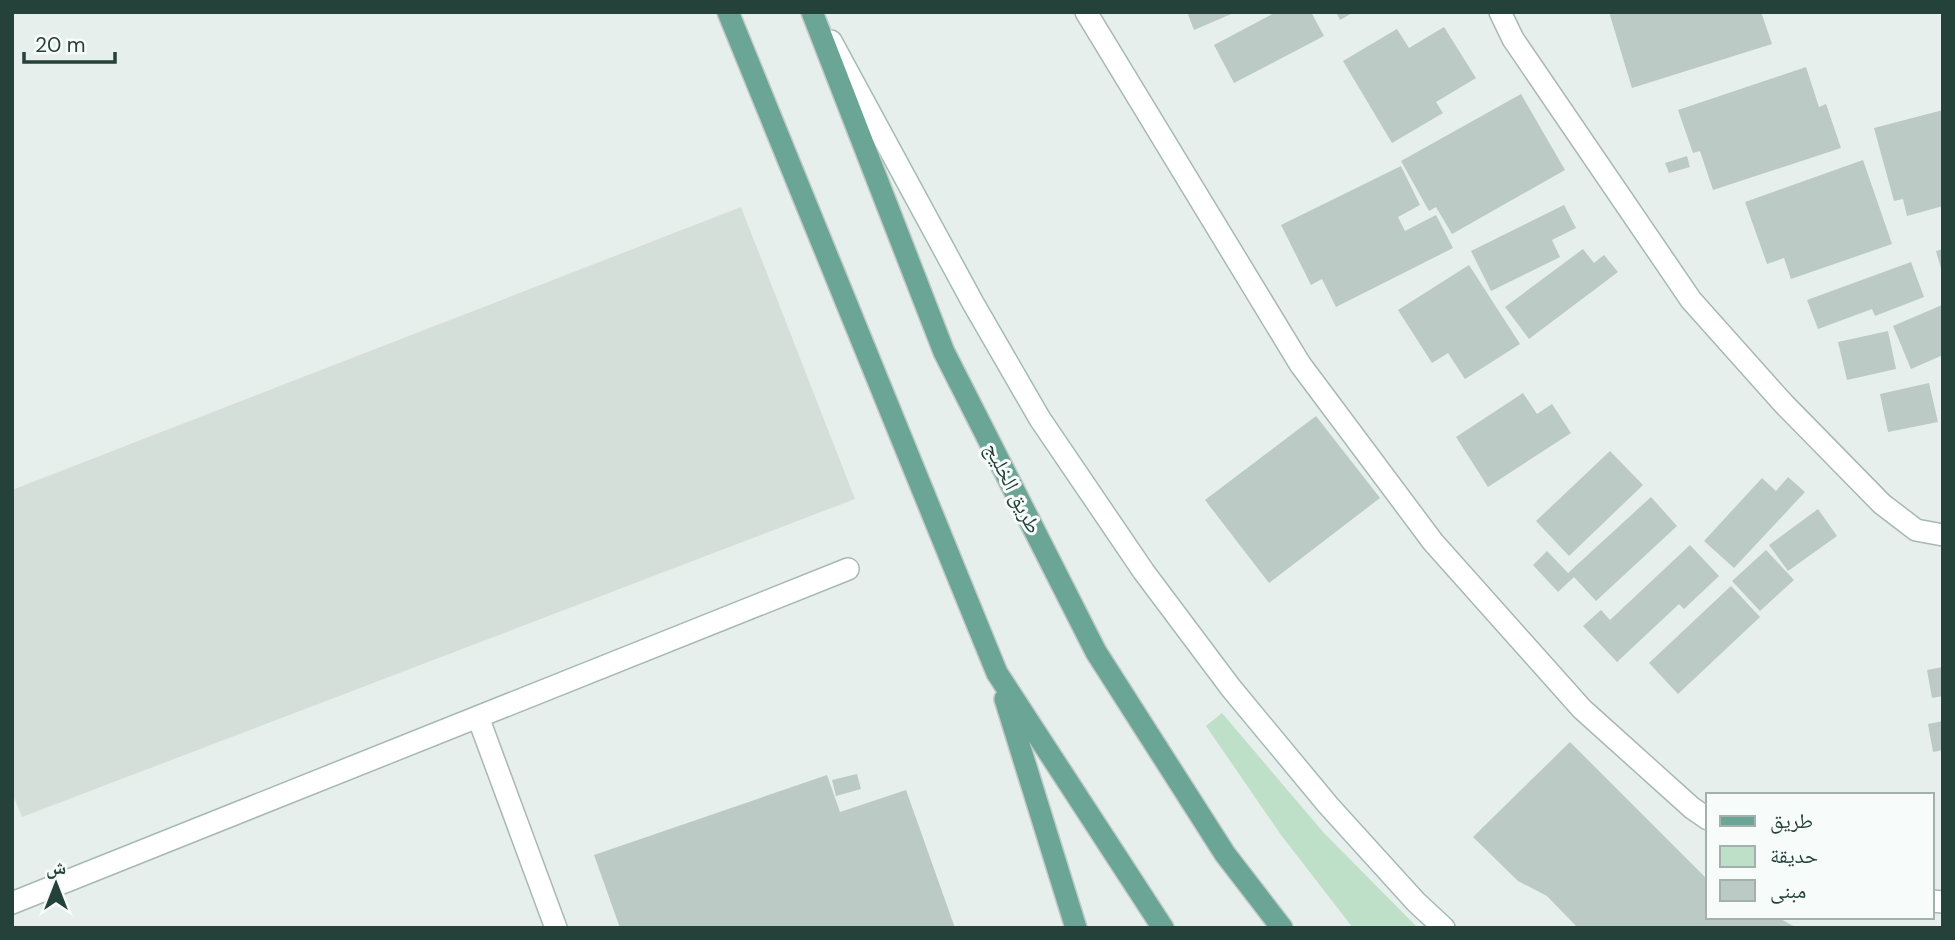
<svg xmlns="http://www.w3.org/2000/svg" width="1955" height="940" viewBox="0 0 1955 940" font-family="'DM Sans','Noto Naskh Arabic',sans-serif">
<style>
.built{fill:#d4dfda}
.green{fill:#bfe0c8}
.building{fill:#bbcac4}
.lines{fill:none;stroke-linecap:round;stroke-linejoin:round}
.street-casing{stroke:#a8b8b2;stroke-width:24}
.secondary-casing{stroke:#a4bbb3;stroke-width:24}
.primary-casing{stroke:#c2cac8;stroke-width:24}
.street{stroke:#fff;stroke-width:21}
.secondary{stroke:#fff;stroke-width:21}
.primary{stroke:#6aa596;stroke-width:21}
.labels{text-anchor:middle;stroke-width:6;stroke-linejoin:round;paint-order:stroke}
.street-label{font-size:21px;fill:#24423a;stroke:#f7fbf9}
</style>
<rect width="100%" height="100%" fill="#e6efeb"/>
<!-- built -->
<path class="built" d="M 741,207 L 855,499 L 22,817 L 12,793 L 12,490 Z"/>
<!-- green -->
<path class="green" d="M 1222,713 L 1324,833 L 1418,928 L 1353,928 L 1281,835 L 1206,726 Z"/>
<!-- building -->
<g class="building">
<path d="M 1187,12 L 1236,12 L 1194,30 Z"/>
<path d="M 1276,12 L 1311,12 L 1324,36 L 1234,83 L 1214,45 Z"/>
<path d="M 1336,12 L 1354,12 L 1340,20 Z"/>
<path d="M 1609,12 L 1761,12 L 1772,44 L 1632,88 Z"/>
<path d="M 1444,27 L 1476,78 L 1436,102 L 1443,113 L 1392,143 L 1343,61 L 1397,29 L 1409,48 Z"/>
<path d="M 1806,67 L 1819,107 L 1826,104 L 1841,148 L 1713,190 L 1700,151 L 1693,153 L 1678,110 Z"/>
<path d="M 1521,94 L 1565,170 L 1452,234 L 1436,207 L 1429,211 L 1401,161 Z"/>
<path d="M 1943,110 L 1943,206 L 1907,216 L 1903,199 L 1894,201 L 1874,128 Z"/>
<path d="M 1687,156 L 1690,167 L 1669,173 L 1665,163 Z"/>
<path d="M 1863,160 L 1892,244 L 1791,279 L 1784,258 L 1767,264 L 1745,202 Z"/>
<path d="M 1401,166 L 1420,205 L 1398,217 L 1405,231 L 1436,215 L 1453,248 L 1336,307 L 1322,279 L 1311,285 L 1281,225 Z"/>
<path d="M 1564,205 L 1576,228 L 1552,240 L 1560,257 L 1491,291 L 1471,251 Z"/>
<path d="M 1583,249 L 1594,263 L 1604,255 L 1618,272 L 1529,339 L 1505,307 Z"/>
<path d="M 1943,249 L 1943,272 L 1942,272 L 1936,251 Z"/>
<path d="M 1911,262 L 1924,297 L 1875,316 L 1872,309 L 1818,329 L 1807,300 Z"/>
<path d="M 1469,265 L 1520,344 L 1465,379 L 1448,353 L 1432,363 L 1398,310 Z"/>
<path d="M 1942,305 L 1943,355 L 1911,369 L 1893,326 Z"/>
<path d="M 1888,331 L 1896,369 L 1847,380 L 1838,342 Z"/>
<path d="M 1929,383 L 1938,422 L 1888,432 L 1880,394 Z"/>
<path d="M 1523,393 L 1537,414 L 1552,404 L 1571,433 L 1488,487 L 1456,437 Z"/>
<path d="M 1316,416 L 1380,498 L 1269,583 L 1205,500 Z"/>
<path d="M 1610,451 L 1643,485 L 1569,556 L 1536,521 Z"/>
<path d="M 1788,477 L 1805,492 L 1734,568 L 1704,541 L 1762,478 L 1776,491 Z"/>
<path d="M 1651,497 L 1677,526 L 1596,601 L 1574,577 L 1558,592 L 1533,565 L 1547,551 L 1568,573 Z"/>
<path d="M 1818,509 L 1837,536 L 1788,571 L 1769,545 Z"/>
<path d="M 1690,545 L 1719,576 L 1684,609 L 1679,604 L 1617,662 L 1583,626 L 1601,610 L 1610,620 Z"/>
<path d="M 1766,550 L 1794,580 L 1760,611 L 1732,581 Z"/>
<path d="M 1731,586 L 1760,617 L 1678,694 L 1649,663 Z"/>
<path d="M 1943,667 L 1943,696 L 1932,698 L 1927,670 Z"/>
<path d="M 1943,721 L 1943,750 L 1933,752 L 1928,724 Z"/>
<path d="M 1570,742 L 1708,880 L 1708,917 L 1777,917 L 1797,928 L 1578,928 L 1547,896 L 1518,881 L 1473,837 Z"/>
<path d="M 857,774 L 861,789 L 836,796 L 832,780 Z"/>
<path d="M 827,775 L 840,812 L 906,790 L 955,928 L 620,928 L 594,855 Z"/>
</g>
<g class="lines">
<defs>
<g id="street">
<path d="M 1086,12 L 1300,364 L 1433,542 L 1582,709 L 1692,808 L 1708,819"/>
<path d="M 1500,12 L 1513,39 L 1691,300 L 1783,403 L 1882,504 L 1916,530 L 1943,535"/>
<path d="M 478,717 L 556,928"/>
<path d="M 1932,901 L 1943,902"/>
<path d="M 12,903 L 848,569"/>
</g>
<path id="secondary" d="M 831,41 L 973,303 L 1040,419 L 1144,572 L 1231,688 L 1328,805 L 1416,902 L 1444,928"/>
<g id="primary">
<path d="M 728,12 L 997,673 L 1163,928"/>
<path d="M 812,12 L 944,352 L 1096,652 L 1225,854 L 1282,928"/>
<path d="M 1005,699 L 1076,928"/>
</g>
</defs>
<!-- street casing -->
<use href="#street" class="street-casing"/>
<!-- secondary casing -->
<use href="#secondary" class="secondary-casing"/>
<!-- primary casing -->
<use href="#primary" class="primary-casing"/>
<!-- street -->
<use href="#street" class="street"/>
<!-- secondary -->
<use href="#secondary" class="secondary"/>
<!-- primary -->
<use href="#primary" class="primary"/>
</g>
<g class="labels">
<!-- street labels -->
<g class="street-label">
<text transform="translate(1013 488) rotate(63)" y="7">طريق الخليج</text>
</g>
</g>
<!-- border -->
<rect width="1955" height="940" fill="none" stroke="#24423a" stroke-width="28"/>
<!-- legend -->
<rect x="1706" y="793" width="228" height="126" fill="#f7fbf9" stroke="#a3b1ad" stroke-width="2"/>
<rect x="1720" y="816" width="35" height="10" fill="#6aa596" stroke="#a3b1ad" stroke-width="2"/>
<text x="1770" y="828" font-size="21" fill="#24423a">طريق</text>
<rect x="1720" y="846" width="35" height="21" fill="#bfe0c8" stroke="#a3b1ad" stroke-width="2"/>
<text x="1770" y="863" font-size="21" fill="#24423a">حديقة</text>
<rect x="1720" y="880" width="35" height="21" fill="#bbcac4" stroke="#a3b1ad" stroke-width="2"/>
<text x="1770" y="898" font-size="21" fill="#24423a">مبنى</text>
<!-- north arrow -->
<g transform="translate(56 884)" stroke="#f7fbf9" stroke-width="5" paint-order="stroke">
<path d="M0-5L12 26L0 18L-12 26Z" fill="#24423a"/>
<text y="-10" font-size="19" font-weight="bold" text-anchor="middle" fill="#24423a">ش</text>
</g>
<!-- scale -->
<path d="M24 52v10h91v-10" fill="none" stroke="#24423a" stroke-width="3.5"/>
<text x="35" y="52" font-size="21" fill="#24423a" stroke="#f7fbf9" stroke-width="5" paint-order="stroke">20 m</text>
</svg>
